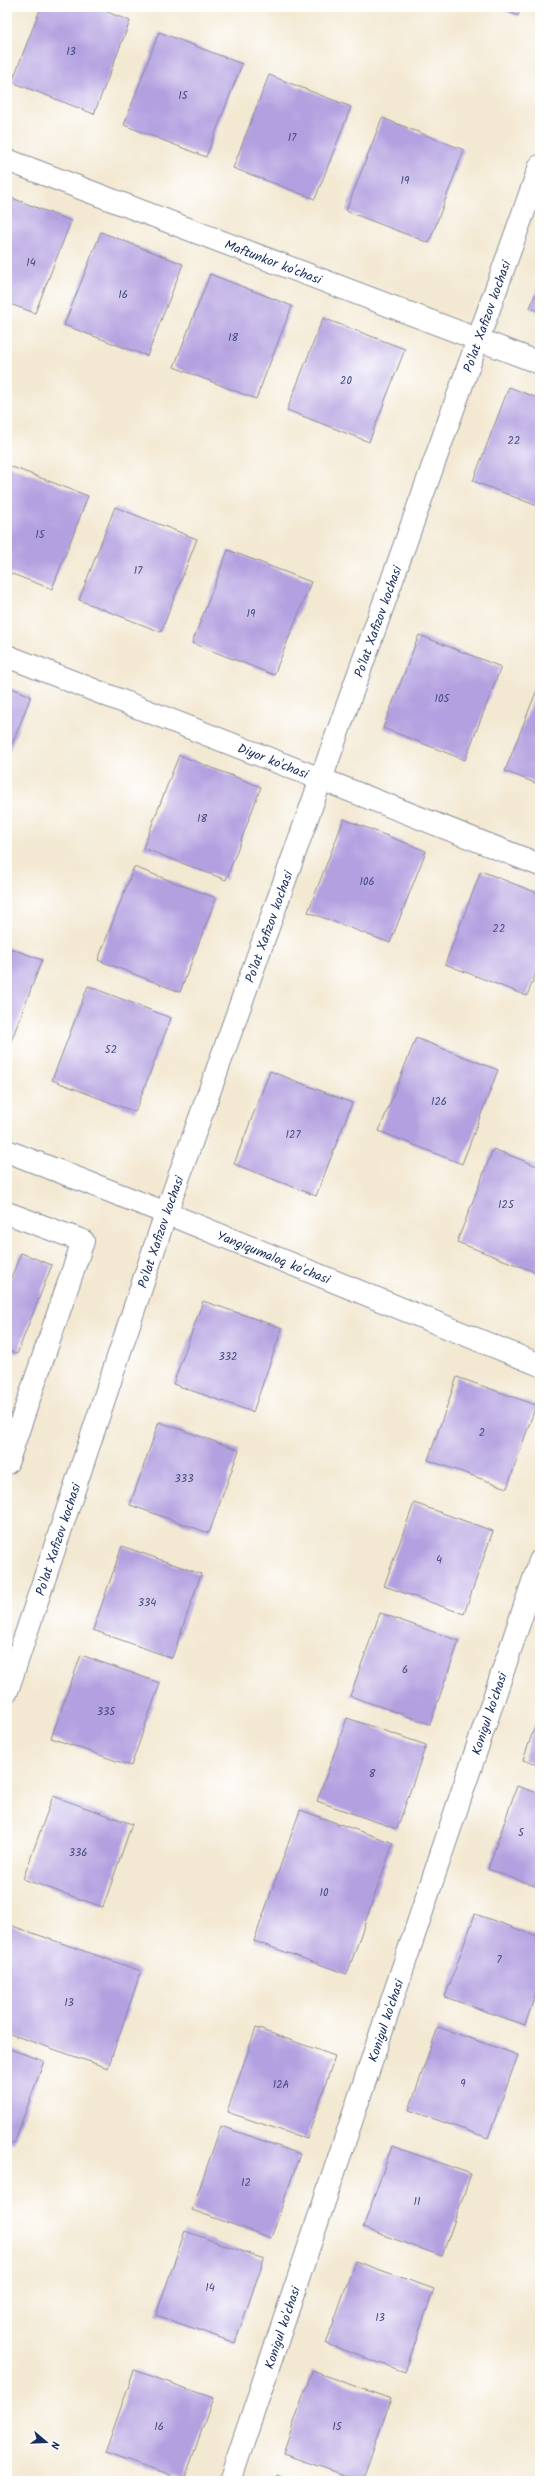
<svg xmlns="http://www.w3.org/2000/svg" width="547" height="2488" viewBox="0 0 547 2488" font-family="Kalam,sans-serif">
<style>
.building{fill:#b3a0e0}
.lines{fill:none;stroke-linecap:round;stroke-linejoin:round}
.minor-casing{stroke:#878c98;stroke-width:24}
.minor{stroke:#fff;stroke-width:22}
.labels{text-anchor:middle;stroke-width:3;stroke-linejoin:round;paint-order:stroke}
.number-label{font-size:11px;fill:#414b7e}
.street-label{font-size:13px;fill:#1b2f5e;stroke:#fff}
</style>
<rect width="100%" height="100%" fill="#fff"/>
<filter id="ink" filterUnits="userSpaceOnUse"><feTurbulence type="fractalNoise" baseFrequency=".025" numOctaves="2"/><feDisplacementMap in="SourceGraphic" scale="8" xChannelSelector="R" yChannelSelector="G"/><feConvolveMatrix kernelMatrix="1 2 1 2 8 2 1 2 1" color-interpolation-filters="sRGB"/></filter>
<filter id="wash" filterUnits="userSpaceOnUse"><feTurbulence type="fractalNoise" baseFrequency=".012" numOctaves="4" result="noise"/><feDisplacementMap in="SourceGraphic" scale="16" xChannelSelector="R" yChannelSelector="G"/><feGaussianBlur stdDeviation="0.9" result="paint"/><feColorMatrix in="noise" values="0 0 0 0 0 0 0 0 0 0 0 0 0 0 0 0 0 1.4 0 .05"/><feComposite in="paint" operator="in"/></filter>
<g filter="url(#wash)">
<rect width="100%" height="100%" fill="#f3e8d1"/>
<g id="blocks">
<!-- building -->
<g class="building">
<path d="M 41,7 L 94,7 L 130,21 L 94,114 L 12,82 Z"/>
<path d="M 496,7 L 521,7 L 518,16 Z"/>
<path d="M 159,32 L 242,64 L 206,157 L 124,125 Z"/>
<path d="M 269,75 L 351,107 L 315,199 L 233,168 Z"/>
<path d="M 382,118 L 464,150 L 429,243 L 346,211 Z"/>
<path d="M 7,196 L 71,221 L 35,313 L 7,303 Z"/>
<path d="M 101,232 L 183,264 L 147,356 L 64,325 Z"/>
<path d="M 210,274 L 292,306 L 256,399 L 174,367 Z"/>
<path d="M 540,283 L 540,312 L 530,308 Z"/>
<path d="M 323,318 L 405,349 L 369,442 L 287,410 Z"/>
<path d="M 509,387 L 540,399 L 540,507 L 473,481 Z"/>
<path d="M 7,465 L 88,496 L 52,589 L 7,572 Z"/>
<path d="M 115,507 L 197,539 L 161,632 L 79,600 Z"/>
<path d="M 228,550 L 311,582 L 274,675 L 192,643 Z"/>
<path d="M 419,635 L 501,667 L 465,760 L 383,728 Z"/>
<path d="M 540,682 L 540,785 L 505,771 Z"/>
<path d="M 7,686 L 31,696 L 7,757 Z"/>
<path d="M 179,755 L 261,787 L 226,880 L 143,848 Z"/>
<path d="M 344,819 L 426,851 L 390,943 L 308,912 Z"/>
<path d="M 134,867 L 216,898 L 180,992 L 98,960 Z"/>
<path d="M 481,871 L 540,894 L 540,962 L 527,996 L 445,964 Z"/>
<path d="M 7,947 L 42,960 L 7,1052 Z"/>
<path d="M 88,986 L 171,1018 L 135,1112 L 52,1080 Z"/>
<path d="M 416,1038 L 498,1070 L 462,1164 L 379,1131 Z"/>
<path d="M 270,1071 L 352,1103 L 316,1196 L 234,1164 Z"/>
<path d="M 493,1149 L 540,1167 L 540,1274 L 457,1242 Z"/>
<path d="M 21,1253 L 52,1265 L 17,1354 L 7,1350 L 7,1288 Z"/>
<path d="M 203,1301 L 282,1328 L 253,1412 L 173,1384 Z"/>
<path d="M 457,1377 L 536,1405 L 507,1488 L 428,1460 Z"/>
<path d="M 159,1422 L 239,1450 L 209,1533 L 130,1505 Z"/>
<path d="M 414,1503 L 493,1531 L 464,1614 L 384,1586 Z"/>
<path d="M 122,1546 L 201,1574 L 172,1658 L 93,1630 Z"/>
<path d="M 380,1613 L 459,1641 L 430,1724 L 350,1696 Z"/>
<path d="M 81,1655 L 160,1683 L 131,1766 L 51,1738 Z"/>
<path d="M 540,1712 L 540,1766 L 523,1760 Z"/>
<path d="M 347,1718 L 426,1745 L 397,1829 L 317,1801 Z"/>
<path d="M 517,1786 L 540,1794 L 540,1888 L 488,1869 Z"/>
<path d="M 53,1796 L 132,1824 L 103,1907 L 23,1879 Z"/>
<path d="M 300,1810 L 393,1843 L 347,1974 L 254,1941 Z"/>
<path d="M 475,1914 L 540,1937 L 540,1981 L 525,2025 L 445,1997 Z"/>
<path d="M 7,1924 L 141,1971 L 108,2068 L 7,2033 Z"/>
<path d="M 438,2027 L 518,2055 L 488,2138 L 409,2110 Z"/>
<path d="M 256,2028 L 335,2056 L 307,2139 L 227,2112 Z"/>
<path d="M 7,2048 L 44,2061 L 14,2143 L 7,2141 Z"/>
<path d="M 221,2126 L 300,2154 L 271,2238 L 192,2210 Z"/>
<path d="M 392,2146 L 471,2174 L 442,2256 L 363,2228 Z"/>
<path d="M 185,2231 L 264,2259 L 235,2343 L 156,2315 Z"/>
<path d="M 355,2261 L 434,2289 L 405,2372 L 326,2344 Z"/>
<path d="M 134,2370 L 213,2398 L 184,2481 L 105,2453 Z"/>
<path d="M 312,2371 L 391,2399 L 362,2481 L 283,2454 Z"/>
<path d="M 277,2475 L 293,2481 L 275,2481 Z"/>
</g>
</g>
</g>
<g filter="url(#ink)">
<use href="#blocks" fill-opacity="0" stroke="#878c98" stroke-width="1"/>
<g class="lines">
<defs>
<g id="minor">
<path id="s1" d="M 7,160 L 540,363"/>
<path id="s2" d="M 7,656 L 540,865"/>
<path id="s3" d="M 7,1151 L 166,1213 L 540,1365"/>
<path d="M 7,1213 L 83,1241 L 7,1463"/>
<path id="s4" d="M 7,1691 L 166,1213 L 540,166"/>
<path id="s5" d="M 230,2481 L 540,1561"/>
</g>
</defs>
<!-- minor casing -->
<use href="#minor" class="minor-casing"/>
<!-- minor -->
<use href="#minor" class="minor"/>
</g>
</g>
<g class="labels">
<!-- number labels -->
<g class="number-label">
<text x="71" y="55">13</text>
<text x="183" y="99">15</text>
<text x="292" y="141">17</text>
<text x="405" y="184">19</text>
<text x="31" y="266">14</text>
<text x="123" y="298">16</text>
<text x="233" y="341">18</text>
<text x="346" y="384">20</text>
<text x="514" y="444">22</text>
<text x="40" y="538">15</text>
<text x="138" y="574">17</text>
<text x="251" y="617">19</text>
<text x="442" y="702">105</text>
<text x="202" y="822">18</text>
<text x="367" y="885">106</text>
<text x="499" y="932">22</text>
<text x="111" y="1053">52</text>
<text x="439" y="1105">126</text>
<text x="293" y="1138">127</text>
<text x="506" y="1208">125</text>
<text x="228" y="1360">332</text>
<text x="482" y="1436">2</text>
<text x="184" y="1482">333</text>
<text x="439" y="1563">4</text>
<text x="147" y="1606">334</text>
<text x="405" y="1673">6</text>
<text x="106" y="1715">335</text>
<text x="372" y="1777">8</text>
<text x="521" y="1836">5</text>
<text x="78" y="1856">336</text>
<text x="324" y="1896">10</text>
<text x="499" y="1963">7</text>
<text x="69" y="2006">13</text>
<text x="463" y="2087">9</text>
<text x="281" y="2088">12A</text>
<text x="246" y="2186">12</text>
<text x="417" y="2205">11</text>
<text x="210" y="2291">14</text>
<text x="380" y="2321">13</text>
<text x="159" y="2430">16</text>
<text x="337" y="2430">15</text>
</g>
<!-- street labels -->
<g class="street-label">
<text dy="5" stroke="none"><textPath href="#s1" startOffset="285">Maftunkor ko'chasi</textPath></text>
<text dy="5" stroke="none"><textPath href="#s4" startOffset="1456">Po'lat Xafizov kochasi</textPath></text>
<text dy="5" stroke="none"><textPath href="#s4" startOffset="1132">Po'lat Xafizov kochasi</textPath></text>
<text dy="5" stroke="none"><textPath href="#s2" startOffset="286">Diyor ko'chasi</textPath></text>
<text dy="5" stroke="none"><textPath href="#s4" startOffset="808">Po'lat Xafizov kochasi</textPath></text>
<text dy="5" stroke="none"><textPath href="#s4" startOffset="484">Po'lat Xafizov kochasi</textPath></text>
<text dy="5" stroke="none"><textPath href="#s3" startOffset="287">Yangiqumaloq ko'chasi</textPath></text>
<text dy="5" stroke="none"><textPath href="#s4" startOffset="160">Po'lat Xafizov kochasi</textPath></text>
<text dy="5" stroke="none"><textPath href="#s5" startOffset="810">Konigul ko'chasi</textPath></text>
<text dy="5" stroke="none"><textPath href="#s5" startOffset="486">Konigul ko'chasi</textPath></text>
<text dy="5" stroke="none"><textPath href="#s5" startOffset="162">Konigul ko'chasi</textPath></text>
</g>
</g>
<!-- margin -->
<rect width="547" height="2488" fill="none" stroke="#fff" stroke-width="24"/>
<!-- north arrow -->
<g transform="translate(46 2442) rotate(109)" stroke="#ffffff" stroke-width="3" paint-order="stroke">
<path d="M0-3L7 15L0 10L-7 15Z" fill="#1b2f5e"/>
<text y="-6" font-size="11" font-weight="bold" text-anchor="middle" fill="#1b2f5e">N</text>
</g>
</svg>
